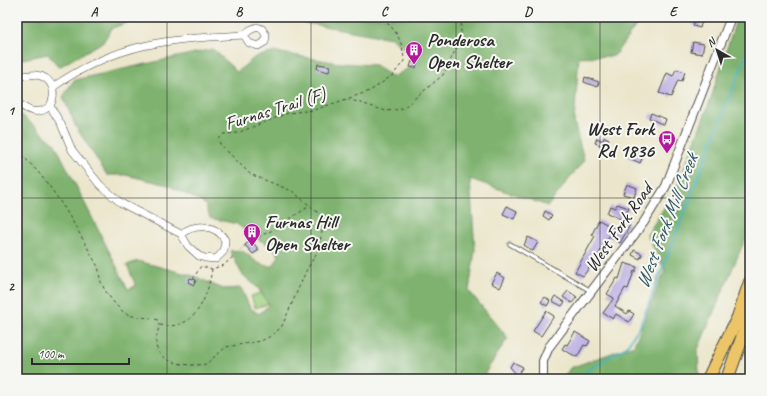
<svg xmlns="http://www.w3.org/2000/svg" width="767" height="396" viewBox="0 0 767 396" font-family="Caveat,sans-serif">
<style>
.green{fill:#9dcf7f;stroke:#647d55}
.forest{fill:#7eb26e;stroke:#546e4c}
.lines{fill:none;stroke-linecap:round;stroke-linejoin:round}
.stream{stroke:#46b2c4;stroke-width:2}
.building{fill:#baade3}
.service-casing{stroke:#484743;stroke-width:5}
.minor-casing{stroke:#484743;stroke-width:8}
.tertiary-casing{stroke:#484743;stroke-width:10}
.motorway-casing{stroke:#484743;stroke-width:14}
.path{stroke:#484743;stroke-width:1;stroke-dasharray:3 3;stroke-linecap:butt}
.service{stroke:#fff;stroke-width:3.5}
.minor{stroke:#fff;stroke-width:7}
.tertiary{stroke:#fff;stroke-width:8}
.motorway{stroke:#edc569;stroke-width:12}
.grid{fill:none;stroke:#2b2b2b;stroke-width:1;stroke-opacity:0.55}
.labels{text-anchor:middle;stroke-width:4;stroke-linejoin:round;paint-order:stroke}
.poi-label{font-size:19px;font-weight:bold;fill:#2b2b2b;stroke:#f6f6f2;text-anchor:start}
.street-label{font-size:19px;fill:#2b2b2b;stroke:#f6f6f2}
.water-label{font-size:20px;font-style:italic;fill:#345a61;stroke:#f6f6f2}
.neatline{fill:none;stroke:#2b2b2b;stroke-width:1.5}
.grid-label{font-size:13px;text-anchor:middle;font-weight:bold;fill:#2b2b2b}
</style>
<rect width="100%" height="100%" fill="#f6f6f2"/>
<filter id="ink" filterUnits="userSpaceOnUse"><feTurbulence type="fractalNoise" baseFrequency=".025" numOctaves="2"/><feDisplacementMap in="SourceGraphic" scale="8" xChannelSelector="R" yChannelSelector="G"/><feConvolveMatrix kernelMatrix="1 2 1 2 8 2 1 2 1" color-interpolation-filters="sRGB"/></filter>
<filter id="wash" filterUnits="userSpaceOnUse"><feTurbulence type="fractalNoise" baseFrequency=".012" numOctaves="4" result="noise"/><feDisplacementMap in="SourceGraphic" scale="16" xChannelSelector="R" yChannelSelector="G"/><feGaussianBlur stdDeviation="0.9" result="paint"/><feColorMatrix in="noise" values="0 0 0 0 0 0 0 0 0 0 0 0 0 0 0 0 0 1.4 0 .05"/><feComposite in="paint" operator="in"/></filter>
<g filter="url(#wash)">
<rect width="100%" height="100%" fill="#ebe6cb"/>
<!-- green -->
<path class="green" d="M 264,292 L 268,304 L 255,308 L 251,296 Z"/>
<!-- forest -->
<g class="forest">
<path d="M 17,17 L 145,17 L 112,28 L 103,42 L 59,67 L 48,54 L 17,60 Z"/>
<path d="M 273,17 L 642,17 L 614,56 L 579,57 L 574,122 L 584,160 L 548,206 L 470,179 L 475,250 L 469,291 L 508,338 L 485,373 L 493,379 L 17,379 L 17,111 L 55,144 L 128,289 L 136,286 L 127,265 L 138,261 L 194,276 L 223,289 L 241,288 L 250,308 L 259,314 L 269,305 L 258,288 L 242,274 L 230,251 C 249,247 250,262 264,265 C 267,266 270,266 273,266 L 279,256 L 273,247 L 252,236 L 237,224 L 210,218 L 205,204 L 168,185 L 126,175 L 107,175 L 76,127 L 63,97 L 74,80 L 213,49 L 237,72 L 255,57 L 275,52 L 339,63 L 375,65 L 393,77 L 412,66 L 409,52 L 391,38 Z"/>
<path d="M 737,17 L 750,17 L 750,228 L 698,349 L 699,375 L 696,379 L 669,379 L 669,373 L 635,377 L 630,379 L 563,379 L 570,368 L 634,345 L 665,270 L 647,235 L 677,187 L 710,101 Z"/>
</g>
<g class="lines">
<!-- stream -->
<path class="stream" d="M 574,379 L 626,347 L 640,326 L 750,45"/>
</g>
<g id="blocks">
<!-- building -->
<g class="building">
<path d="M 695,19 L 702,20 L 700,28 L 693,26 Z"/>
<path d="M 693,42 L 704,44 L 702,54 L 691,52 Z"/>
<path d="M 412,61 L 417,63 L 416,68 L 410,67 Z"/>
<path d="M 318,64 L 330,66 L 329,72 L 317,69 Z"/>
<path d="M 676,69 L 685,72 L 682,81 L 678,80 L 671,97 L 659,93 L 667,73 L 673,76 Z"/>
<path d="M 585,77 L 599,82 L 597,87 L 584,82 Z"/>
<path d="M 651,113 L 666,119 L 664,125 L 649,118 Z"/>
<path d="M 604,137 L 609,139 L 606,147 L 595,143 L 597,138 L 603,141 Z"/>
<path d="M 631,148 L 644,154 L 640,163 L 627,157 Z"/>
<path d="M 627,184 L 637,188 L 634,197 L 623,194 Z"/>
<path d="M 617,204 L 629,208 L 623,220 L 607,213 L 610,206 L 615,208 Z"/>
<path d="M 507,206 L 517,211 L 514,219 L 503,214 Z"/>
<path d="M 545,211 L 552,215 L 549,220 L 543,216 Z"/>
<path d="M 599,220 L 619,231 L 625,222 L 630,225 L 620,243 L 609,236 L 596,259 L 583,276 L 575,272 L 595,236 L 592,234 Z"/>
<path d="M 528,237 L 538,242 L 533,251 L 524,245 Z"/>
<path d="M 251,240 L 259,250 L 253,254 L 245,245 Z"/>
<path d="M 634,250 L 642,254 L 640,259 L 632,255 Z"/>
<path d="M 624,263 L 637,267 L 635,272 L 634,271 L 628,289 L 625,288 L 615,306 L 627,314 L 629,311 L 634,314 L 629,322 L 616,314 L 613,319 L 603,313 L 614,298 L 607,294 L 617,278 L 619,279 Z"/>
<path d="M 497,273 L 505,278 L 500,288 L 491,283 Z"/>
<path d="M 190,278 L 196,280 L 194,285 L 188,282 Z"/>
<path d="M 568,291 L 577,297 L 572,303 L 563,297 Z"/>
<path d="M 555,296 L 565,302 L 562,306 L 552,301 Z"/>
<path d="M 545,297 L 550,301 L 547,306 L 541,302 Z"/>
<path d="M 546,311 L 554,316 L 541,336 L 533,331 Z"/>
<path d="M 575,332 L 590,341 L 587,346 L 584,345 L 577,357 L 562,349 L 565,344 L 567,345 Z"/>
<path d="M 513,362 L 523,367 L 517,375 L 510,367 Z"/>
</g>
</g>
</g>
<g filter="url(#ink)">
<use href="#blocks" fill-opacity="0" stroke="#484743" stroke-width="1"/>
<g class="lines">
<defs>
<path id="service" d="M 510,244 L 591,291"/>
<g id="minor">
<path d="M 257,27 L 262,29 L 266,35 L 265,42 L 258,46 L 249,43 L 244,35 L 250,30 Z"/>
<path d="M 17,77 C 23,76 30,74 36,75 C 53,77 57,93 50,106 C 38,116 27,111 17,102"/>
<path d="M 53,87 C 118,42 169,39 244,35"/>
<path d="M 50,106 L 61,124 L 72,150 L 100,185 L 121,203 L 181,234 L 188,246 L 199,256 L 205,258 L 216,259 L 224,251 L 225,240 C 216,224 195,223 181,234"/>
</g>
<path id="tertiary" d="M 543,379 L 543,361 L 549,347 L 644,222 L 666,186 L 731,17"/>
<g id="motorway">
<path d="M 708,379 L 738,317 L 750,282"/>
<path d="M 727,379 L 742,338 L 750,304"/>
</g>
</defs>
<!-- service casing -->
<use href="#service" class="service-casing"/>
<!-- minor casing -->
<use href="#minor" class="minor-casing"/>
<!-- tertiary casing -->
<use href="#tertiary" class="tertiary-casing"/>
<!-- motorway casing -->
<use href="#motorway" class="motorway-casing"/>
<!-- path -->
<g class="path">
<path d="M 348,99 L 386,111 L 402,109 L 443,75 L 461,39 L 461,25 L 464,17"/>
<path d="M 17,151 C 52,181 75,225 97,265 C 100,270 99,277 101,282 C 104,291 118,309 125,313 C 135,319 148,316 158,320 C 161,328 156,333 156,341 C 154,364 190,367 206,364 L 226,347 L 261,341 L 273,335 L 282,326 L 307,269 L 318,251 L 324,222 L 321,215 L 292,191 L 250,174 L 220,144 L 219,139 L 224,134 L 237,133 L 288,113 L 314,110 L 370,91 L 393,75 L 404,61 C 403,41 396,27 378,17"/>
<path d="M 193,279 L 201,266 L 212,269 L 224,265 L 251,240 L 271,231 L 308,207"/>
<path d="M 160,325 C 196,332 208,296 212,269"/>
</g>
<!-- service -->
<use href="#service" class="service"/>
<!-- minor -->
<use href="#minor" class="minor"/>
<!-- tertiary -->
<use href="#tertiary" class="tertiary"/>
<!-- motorway -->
<use href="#motorway" class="motorway"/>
</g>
</g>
<!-- grid -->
<path class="grid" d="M 167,17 L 167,379M 311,17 L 311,379M 456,17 L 456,379M 600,17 L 600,379M 17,198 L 750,198"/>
<!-- icons -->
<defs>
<symbol id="building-pin" viewBox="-11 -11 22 30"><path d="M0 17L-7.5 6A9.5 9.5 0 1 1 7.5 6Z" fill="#b5179e" stroke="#f6f6f2"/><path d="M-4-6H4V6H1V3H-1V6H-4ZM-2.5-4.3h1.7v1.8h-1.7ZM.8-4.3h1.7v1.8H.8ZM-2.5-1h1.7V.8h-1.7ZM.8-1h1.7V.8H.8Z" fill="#fff"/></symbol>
<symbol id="bus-pin" viewBox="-11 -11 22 30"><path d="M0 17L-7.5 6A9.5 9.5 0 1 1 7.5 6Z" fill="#b5179e" stroke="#f6f6f2"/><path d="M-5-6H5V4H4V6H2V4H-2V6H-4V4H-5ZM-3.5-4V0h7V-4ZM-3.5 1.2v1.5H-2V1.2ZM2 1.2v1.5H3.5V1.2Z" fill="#fff"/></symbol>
</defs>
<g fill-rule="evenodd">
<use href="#building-pin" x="404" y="40" width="20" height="27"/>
<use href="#bus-pin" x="657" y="129" width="20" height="27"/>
<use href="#building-pin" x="242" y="222" width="20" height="27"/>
</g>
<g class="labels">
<!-- poi labels -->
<g class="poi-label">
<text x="427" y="46">Ponderosa<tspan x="427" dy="22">Open Shelter</tspan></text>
<text x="654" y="135" text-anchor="end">West Fork<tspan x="654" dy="22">Rd 1836</tspan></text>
<text x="265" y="228">Furnas Hill<tspan x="265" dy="22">Open Shelter</tspan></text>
</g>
<!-- street labels -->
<g class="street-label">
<text transform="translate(275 108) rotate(-17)" y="7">Furnas Trail (F)</text>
<text transform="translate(618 227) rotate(-55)" y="7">West Fork Road</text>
</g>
<!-- water labels -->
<g class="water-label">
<text transform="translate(666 221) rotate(-69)" y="7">West Fork Mill Creek</text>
</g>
</g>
<!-- margin -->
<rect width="767" height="396" fill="none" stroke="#f6f6f2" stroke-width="44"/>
<!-- north arrow -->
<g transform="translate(717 50) rotate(321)" stroke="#f6f6f2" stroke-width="3" paint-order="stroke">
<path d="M0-3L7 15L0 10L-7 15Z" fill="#2b2b2b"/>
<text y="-6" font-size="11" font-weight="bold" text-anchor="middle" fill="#2b2b2b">N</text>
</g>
<!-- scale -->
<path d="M32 358v6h97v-6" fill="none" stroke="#2b2b2b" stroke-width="2"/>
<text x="38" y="358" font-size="12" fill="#2b2b2b" stroke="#f6f6f2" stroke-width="3" paint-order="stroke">100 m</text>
<rect x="22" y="22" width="723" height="352" class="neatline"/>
<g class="grid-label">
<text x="94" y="16">A</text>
<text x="239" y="16">B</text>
<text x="384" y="16">C</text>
<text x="528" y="16">D</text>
<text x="673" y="16">E</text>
<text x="11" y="115">1</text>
<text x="11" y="291">2</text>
</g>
</svg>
